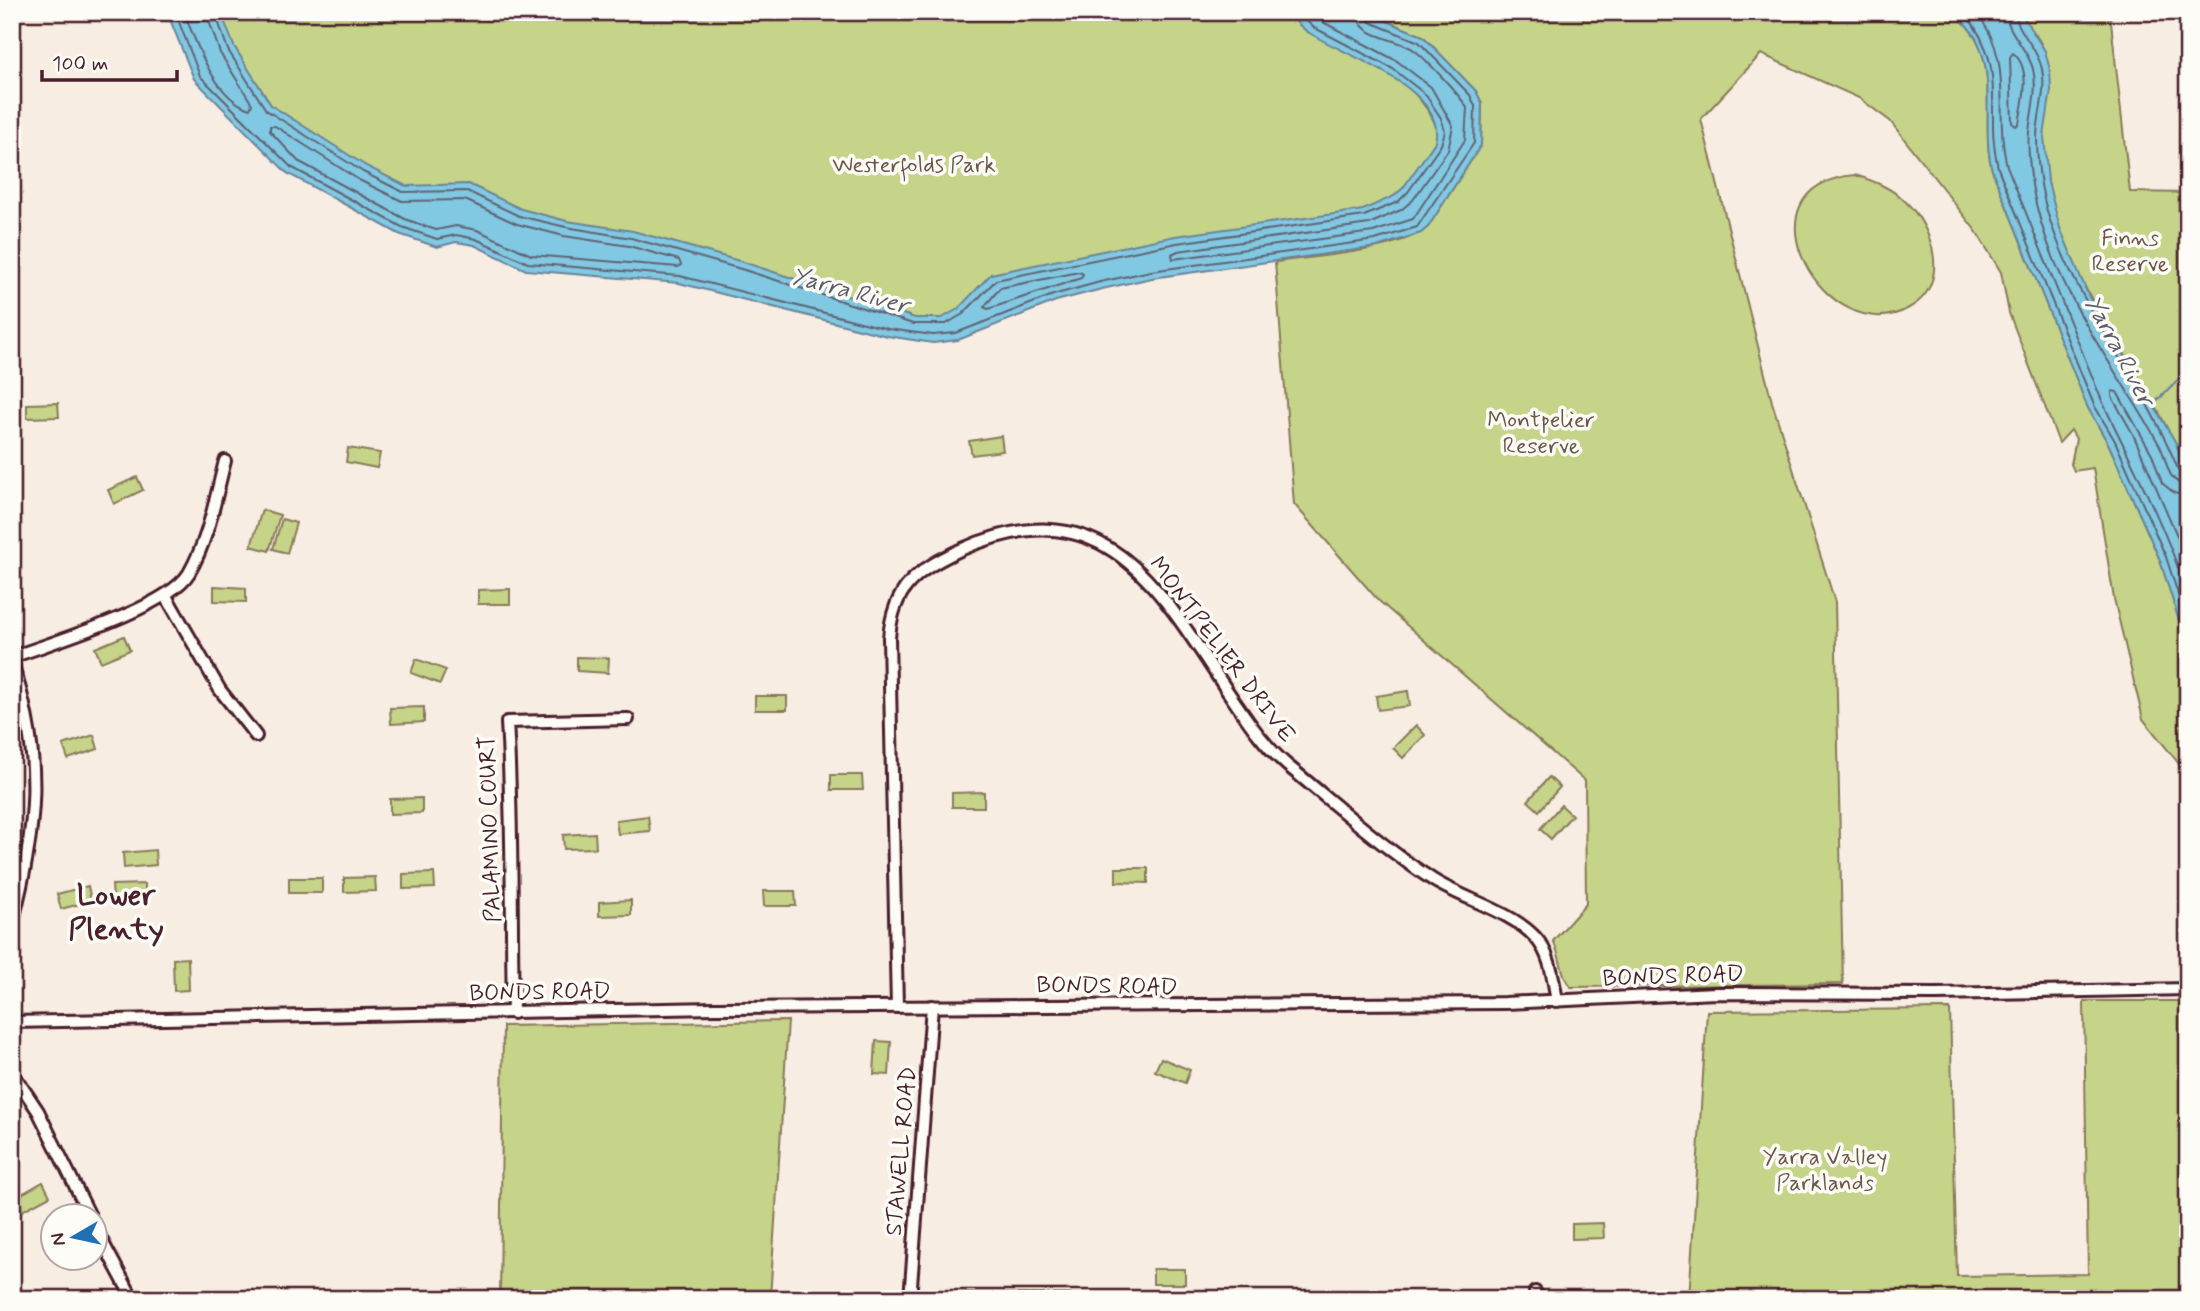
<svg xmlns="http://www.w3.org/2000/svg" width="2200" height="1311" viewBox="0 0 2200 1311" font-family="Mynerve,sans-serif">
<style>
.green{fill:#c5d488;stroke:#887a5a;stroke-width:2}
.water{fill:#81c8e2;stroke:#6b8499;stroke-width:2}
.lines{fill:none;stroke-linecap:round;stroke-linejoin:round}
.shore{stroke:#606374;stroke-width:2}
.stream{stroke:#6b8499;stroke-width:2.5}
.minor-casing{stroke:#4a1f2b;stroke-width:16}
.minor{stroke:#fdfcf7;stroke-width:10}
.labels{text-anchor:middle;stroke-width:7;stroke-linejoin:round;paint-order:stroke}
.park-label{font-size:23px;fill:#6f5547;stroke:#fdfcf7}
.street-label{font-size:23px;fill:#4a1f2b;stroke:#fdfcf7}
.water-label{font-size:24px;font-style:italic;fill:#5d5a6b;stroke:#fdfcf7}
.district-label{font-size:30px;font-weight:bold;fill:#4a1f2b;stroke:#fdfcf7}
</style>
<rect width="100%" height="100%" fill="#f7ede3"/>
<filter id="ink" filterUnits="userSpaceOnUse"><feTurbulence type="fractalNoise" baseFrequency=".0143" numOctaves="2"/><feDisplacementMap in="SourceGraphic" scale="14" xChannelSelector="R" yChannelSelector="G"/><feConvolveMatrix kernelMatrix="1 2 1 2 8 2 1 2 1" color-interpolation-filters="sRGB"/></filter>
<g filter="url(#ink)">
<!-- green -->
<g class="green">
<path d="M 215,12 L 1307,12 C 1349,40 1421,81 1438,131 L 1435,142 L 1394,210 L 950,323 L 892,317 L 414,200 L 270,120 Z"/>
<path d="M 1365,12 L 1955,12 C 1962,21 1971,29 1976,38 C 1997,78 1981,128 1992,170 L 2088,408 L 2109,445 L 2160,560 L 2188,649 L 2188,775 L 2143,719 L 2114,599 L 2093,468 L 2074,471 L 2071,464 L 2076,439 L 2071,430 L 2059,443 L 2009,313 L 2001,272 L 1976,231 L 1890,121 L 1859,98 L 1761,54 L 1701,119 L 1772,402 L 1835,602 L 1843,984 L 1571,987 C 1561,977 1561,955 1553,941 L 1586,904 L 1585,781 L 1378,600 L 1294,504 L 1275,262 C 1315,256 1397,252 1428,227 L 1481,145 L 1482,104 L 1476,91 L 1423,36 Z"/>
<path d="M 2020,12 L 2110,13 L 2130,192 L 2188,193 L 2188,479 C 2159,388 2089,318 2059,227 C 2050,199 2044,168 2044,138 C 2044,106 2055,87 2045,53 C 2041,39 2028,25 2020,12 Z"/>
<path d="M 1855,175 C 1874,181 1892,188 1906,202 C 1934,229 1951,285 1909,308 C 1826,354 1732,186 1855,175 Z"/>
<path d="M 58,403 L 59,417 L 27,418 L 27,404 Z"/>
<path d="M 1001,436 L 1003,451 L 972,455 L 969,441 Z"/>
<path d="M 348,448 L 380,453 L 377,468 L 346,462 Z"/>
<path d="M 137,477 L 143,490 L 114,504 L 108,490 Z"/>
<path d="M 262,510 L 280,515 L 269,551 L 251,546 Z"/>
<path d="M 282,519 L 296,523 L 287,553 L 273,549 Z"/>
<path d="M 214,586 L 246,588 L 246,602 L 214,601 Z"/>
<path d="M 510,589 L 510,604 L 478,604 L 478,590 Z"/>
<path d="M 124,636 L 130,650 L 101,662 L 95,648 Z"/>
<path d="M 577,657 L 609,658 L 608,673 L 577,671 Z"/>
<path d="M 416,659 L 446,670 L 440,684 L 411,673 Z"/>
<path d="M 1408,691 L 1410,706 L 1378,710 L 1376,696 Z"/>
<rect x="755" y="696" width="32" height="14"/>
<path d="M 424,707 L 424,722 L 391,724 L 390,708 Z"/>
<path d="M 1416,725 L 1425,735 L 1403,758 L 1393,748 Z"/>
<path d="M 94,735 L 98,749 L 68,759 L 63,745 Z"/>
<path d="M 831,775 L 862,775 L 863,790 L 831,790 Z"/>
<path d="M 1549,777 L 1560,787 L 1539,811 L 1528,801 Z"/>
<path d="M 984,792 L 984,807 L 952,807 L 952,793 Z"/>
<path d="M 422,798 L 422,813 L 390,814 L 390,799 Z"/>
<path d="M 1561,805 L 1572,815 L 1551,839 L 1540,829 Z"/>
<path d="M 648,816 L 650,831 L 618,834 L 616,820 Z"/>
<path d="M 595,833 L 596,848 L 564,849 L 563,835 Z"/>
<path d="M 155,850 L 156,865 L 124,868 L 123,853 Z"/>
<path d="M 1116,868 L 1148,868 L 1148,883 L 1116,882 Z"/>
<path d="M 434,873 L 435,888 L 403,889 L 403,874 Z"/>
<path d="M 375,877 L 376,891 L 344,892 L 344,878 Z"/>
<rect x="289" y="878" width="33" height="15"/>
<path d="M 145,884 L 145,898 L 113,899 L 112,885 Z"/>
<path d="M 88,886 L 91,901 L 61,909 L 57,894 Z"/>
<path d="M 763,891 L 795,891 L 796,906 L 764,906 Z"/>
<path d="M 631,900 L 631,915 L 599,916 L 599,902 Z"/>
<path d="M 188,958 L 189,990 L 174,991 L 173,959 Z"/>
<path d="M 2084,1001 L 2188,1001 L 2188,1299 L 1689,1299 L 1707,1011 L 1950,1009 L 1957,1276 L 2088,1274 Z"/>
<path d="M 788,1021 L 770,1299 L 500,1299 L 503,1026 Z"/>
<path d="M 876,1041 L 891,1042 L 889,1075 L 874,1074 Z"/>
<path d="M 1161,1058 L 1190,1070 L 1185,1083 L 1155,1071 Z"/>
<path d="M 43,1182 L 50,1196 L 22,1211 L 15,1198 Z"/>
<path d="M 1603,1223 L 1604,1238 L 1572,1239 L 1572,1224 Z"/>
<rect x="1153" y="1269" width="32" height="15"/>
<path d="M 925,1293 L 1224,1296 L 1224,1299 L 925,1299 Z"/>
</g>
<!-- water -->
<g class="water">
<path d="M 167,12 L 221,12 L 234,46 L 271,105 L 366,166 L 406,186 L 469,184 L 521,209 L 567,221 L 633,231 L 743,262 L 915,318 L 942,318 L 958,309 L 991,274 L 1175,236 L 1363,210 L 1394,196 L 1403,188 L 1435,142 C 1448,89 1346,56 1311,34 C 1302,29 1294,20 1287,12 L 1365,12 L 1423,36 L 1476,91 L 1482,103 L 1481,145 L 1428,227 L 1421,233 L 1377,247 L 1152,278 L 1102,289 L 1056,301 L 958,340 L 933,343 L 887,336 L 679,283 L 526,270 L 474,245 L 456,242 L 437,247 L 399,234 L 287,173 L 194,79 Z"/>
<path d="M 1955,12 L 2020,12 L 2045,51 L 2050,70 L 2051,90 L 2044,136 L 2048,182 L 2060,228 L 2089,297 L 2176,443 L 2188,479 L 2188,649 L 2160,560 L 2109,445 L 2088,408 L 1992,170 C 1981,128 1997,78 1976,38 C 1971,29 1962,21 1955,12 Z"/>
</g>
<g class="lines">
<!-- shore -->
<g class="shore">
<path d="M 175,12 L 200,76 L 291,167 L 402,227 L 437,239 L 456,235 L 476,239 L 528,263 L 680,276 L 888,329 L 933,335 L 956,333 L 1053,295 L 1100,282 L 1151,271 L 1375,240 L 1417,227 L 1474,143 L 1475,106 L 1470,95 L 1419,42 L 1370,22 L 1366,12"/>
<path d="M 184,12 C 196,43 215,99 250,109 L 252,104 L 220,53 L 206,12"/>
<path d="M 215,12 L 228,50 L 266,110 L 363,172 L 403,192 L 467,191 L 519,216 L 566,227 L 631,238 L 741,269 L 913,324 L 946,324 L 963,314 L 996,280 L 1177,243 L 1364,216 L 1398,202 L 1408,192 L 1441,145 L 1445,131 L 1441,118 L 1425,94 L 1393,69 L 1313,27 L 1297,12"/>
<path d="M 1310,12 L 1319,20 L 1397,61 L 1431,87 L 1453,126 L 1448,150 L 1413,200 L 1401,210 L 1369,224 L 1178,251 L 1172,254 L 1173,259 L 1373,232 L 1413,219 L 1465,140 L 1467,108 C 1461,96 1425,58 1414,50 C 1397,37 1358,39 1357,12"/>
<path d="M 1964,12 C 2011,70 1983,105 1998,168 L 2094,405 L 2115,441 L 2166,557 L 2188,625"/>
<path d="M 1976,12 C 2016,62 1993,110 2007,166 L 2102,401 C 2133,465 2166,528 2188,596"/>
<path d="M 2006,12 C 2007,33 2028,49 2033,69 C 2038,90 2031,111 2029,132 C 2027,148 2030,169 2032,185 C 2039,225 2056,268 2075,304 C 2100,353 2134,398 2160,446 C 2168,461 2166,484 2188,485"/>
<path d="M 2015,12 C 2017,32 2038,48 2042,69 C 2047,93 2037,114 2037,138 C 2037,169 2043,203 2054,232 C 2085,318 2147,387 2179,472 L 2188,476"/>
<path d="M 2013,53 C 2032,68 2023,102 2019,123 L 2016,126 L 2012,123 L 2010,57 Z"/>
<path d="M 270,126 L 275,126 L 359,180 L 402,201 L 465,200 L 517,224 L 564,236 L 629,246 L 679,260 L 681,265 L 678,267 L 531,255 L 477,230 L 456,226 L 436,230 L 405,219 L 298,161 L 270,131 Z"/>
<path d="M 1079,272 L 1083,274 L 1081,278 L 988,309 L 984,307 L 1000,288 Z"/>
<path d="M 2188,496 L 2174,493 L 2162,483 L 2152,454 L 2117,392 L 2112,391 L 2112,397 L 2133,434 L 2188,561"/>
</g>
<!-- stream -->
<path class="stream" d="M 2153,405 L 2188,370"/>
<defs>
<g id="minor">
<path d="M 166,596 L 220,690 L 256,736"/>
<path d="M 12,657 C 53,642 168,608 189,573 C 209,538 215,499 225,461"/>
<path d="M 12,663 C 44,757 37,828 12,924"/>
<path d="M 897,1007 L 889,638 C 893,587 916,571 960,550 C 1105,485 1158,587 1228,692 C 1246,718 1263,745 1288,766 C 1335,804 1382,847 1433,880 C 1463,899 1511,911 1535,937 C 1551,954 1553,979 1557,1001"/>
<path d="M 513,1013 C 511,916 513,819 507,722 L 628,719"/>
<path d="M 12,1022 L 715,1008 L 1505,1003 L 1716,993 L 1936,994 L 2188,989"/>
<path d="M 12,1072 L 38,1111 L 90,1216"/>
<path d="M 94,1226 L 133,1299"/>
<path d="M 1535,1292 L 1540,1299"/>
<path d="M 910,1299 L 932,1006"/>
</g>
</defs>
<!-- minor casing -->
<use href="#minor" class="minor-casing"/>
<!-- minor -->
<use href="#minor" class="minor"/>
</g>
</g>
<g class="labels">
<!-- park labels -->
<g class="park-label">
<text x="914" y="172">Westerfolds Park</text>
<text x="2130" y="245">Finns<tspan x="2130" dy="26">Reserve</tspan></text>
<text x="1541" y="427">Montpelier<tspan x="1541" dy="26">Reserve</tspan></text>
<text x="1825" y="1164">Yarra Valley<tspan x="1825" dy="26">Parklands</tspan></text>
</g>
<!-- street labels -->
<g class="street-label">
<text transform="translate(1223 649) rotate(53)" y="8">MONTPELIER DRIVE</text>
<text transform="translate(489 829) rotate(-92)" y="8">PALAMINO COURT</text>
<text transform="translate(1673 975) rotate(-2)" y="8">BONDS ROAD</text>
<text transform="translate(1107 985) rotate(1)" y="8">BONDS ROAD</text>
<text transform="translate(540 991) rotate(-1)" y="8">BONDS ROAD</text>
<text transform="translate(900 1151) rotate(-85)" y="8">STAWELL ROAD</text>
</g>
<!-- water labels -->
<g class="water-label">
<text transform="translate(850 290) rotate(15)" y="8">Yarra River</text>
<text transform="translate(2120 350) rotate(62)" y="8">Yarra River</text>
</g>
<!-- district labels -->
<g class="district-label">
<text x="116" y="904">Lower<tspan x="116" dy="34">Plenty</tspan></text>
</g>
</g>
<!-- margin -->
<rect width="2200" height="1311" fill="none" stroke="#fdfcf7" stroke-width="42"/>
<rect x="21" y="21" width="2158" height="1269" fill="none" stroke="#4a1f2b" stroke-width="2.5" filter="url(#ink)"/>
<!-- north arrow -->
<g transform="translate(74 1237) rotate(261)"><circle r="33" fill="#fdfcf7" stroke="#b5a4a5" stroke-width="2"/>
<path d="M0-5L12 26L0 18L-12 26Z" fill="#1f6fb2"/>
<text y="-10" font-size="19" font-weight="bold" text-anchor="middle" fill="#4a1f2b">N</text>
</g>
<!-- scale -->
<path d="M42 70v10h135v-10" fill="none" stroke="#4a1f2b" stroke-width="3.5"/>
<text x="52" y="70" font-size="21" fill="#4a1f2b" stroke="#fdfcf7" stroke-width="5" paint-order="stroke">100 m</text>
</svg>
